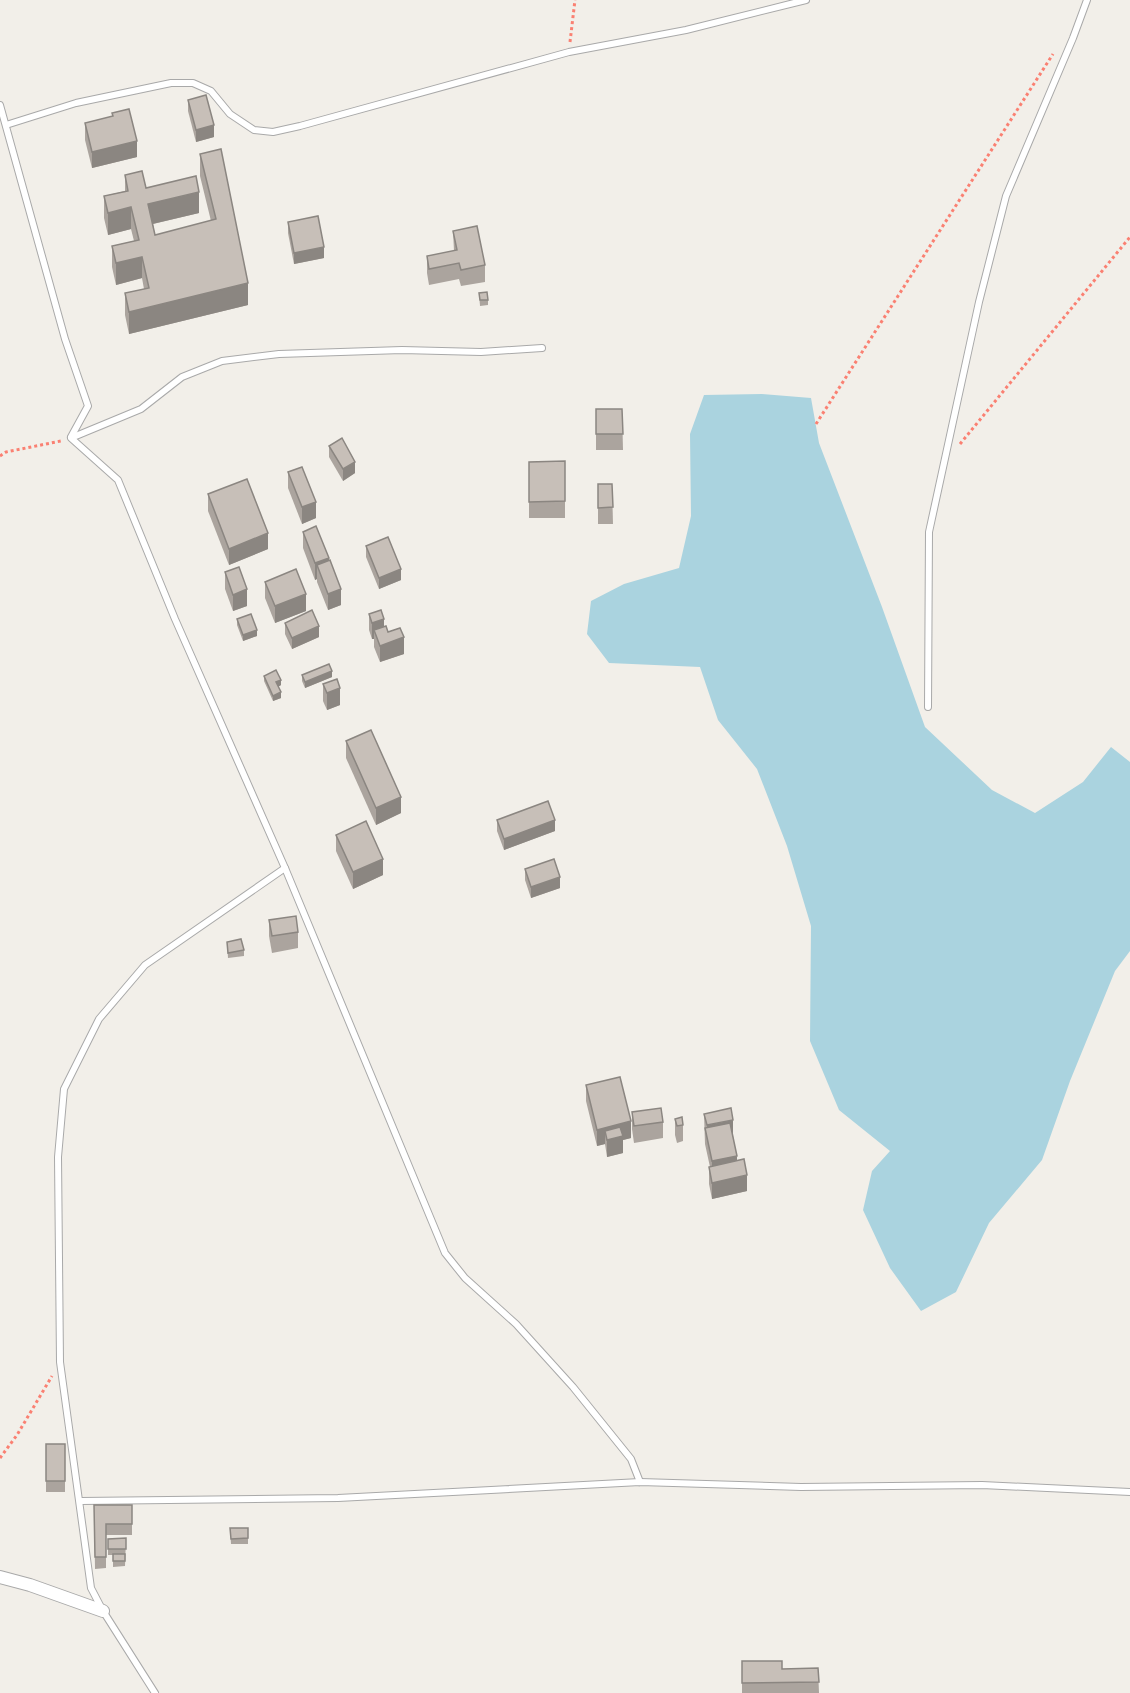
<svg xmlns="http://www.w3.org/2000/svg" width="1130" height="1693" viewBox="0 0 1130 1693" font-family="Karla,sans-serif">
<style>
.water{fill:#aad3df}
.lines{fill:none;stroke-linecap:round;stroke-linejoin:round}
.service-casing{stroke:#a9a9a9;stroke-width:8}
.minor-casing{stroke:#a9a9a9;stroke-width:14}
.path{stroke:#fa8072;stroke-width:3;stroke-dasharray:3 3;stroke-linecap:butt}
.service{stroke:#fff;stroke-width:6}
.minor{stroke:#fff;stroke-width:12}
.wall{fill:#aba49e}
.shaded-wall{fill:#8b8681}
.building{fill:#c7bfb8;stroke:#8b8681;stroke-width:1.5}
</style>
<rect width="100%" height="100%" fill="#f2efe9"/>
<!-- water -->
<path class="water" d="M 762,394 L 811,398 L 819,443 L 882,607 L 925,727 L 992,790 L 1035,813 L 1083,782 L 1111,747 L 1130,762 L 1130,951 L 1115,971 L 1070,1081 L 1042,1160 L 989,1223 L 956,1292 L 921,1311 L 890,1268 L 863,1210 L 872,1171 L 890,1151 L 839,1110 L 810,1041 L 811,926 L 787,846 L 757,769 L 718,720 L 700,667 L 609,663 L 587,634 L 591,601 L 624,584 L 679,568 L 691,516 L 690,434 L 704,395 Z"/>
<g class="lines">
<defs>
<g id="service">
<path d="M 0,105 L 65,339 L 88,406 L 71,437"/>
<path d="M 6,125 L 76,103 L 171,83 L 193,83 L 211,91 L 230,114 L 254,130 L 273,132 L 300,126 L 569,52 L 686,30 L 806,0"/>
<path d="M 542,348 L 481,352 L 402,350 L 279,354 L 222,361 L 182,377 L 141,409 L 71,438 L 118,480 L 175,619 L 285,868 L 445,1253 L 465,1278 L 516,1324 L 573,1387 L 631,1459 L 640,1482"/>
<path d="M 928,707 L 929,532 L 979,302 L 1006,196 L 1073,38 L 1087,0"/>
<path d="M 81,1501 L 338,1498 L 640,1482 L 801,1487 L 982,1485 L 1130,1492"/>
<path d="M 155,1693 L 103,1611 L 91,1588 L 60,1362 L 58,1157 L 64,1089 L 99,1019 L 145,965 L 285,868"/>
</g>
<path id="minor" d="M 0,1577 L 30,1585 L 103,1611"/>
</defs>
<!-- service casing -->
<use href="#service" class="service-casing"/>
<!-- minor casing -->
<use href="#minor" class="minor-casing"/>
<!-- path -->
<g class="path">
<path d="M 570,42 L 575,0"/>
<path d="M 816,424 L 1053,54"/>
<path d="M 960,444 L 1130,237"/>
<path d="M 0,456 L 6,452 L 61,441"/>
<path d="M 0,1458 L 17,1435 L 52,1376"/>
</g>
<!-- service -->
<use href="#service" class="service"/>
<!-- minor -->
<use href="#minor" class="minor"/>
</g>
<!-- wall -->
<g class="wall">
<path d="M 188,100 L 214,137 L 196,142 L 188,111 Z"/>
<path d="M 112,113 L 137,157 L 92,168 L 85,140 L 85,123 L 112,117 Z"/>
<path d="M 200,154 L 248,305 L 129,334 L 125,315 L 125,293 L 144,289 L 142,278 L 116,285 L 112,267 L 112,246 L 134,241 L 131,229 L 108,235 L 104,218 L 104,196 L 125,191 L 125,175 L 146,188 L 199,213 L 153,224 L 155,235 L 211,221 L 200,176 Z"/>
<path d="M 288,222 L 324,258 L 294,264 L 288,233 Z"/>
<path d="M 453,231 L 485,265 L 485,282 L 461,286 L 459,279 L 429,285 L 427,273 L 427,256 L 454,251 Z"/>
<path d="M 479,293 L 488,300 L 488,305 L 480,306 Z"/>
<path d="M 596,409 L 622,409 L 623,450 L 596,450 Z"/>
<path d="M 329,446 L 355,473 L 343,481 L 329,457 Z"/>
<path d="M 565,461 L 565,518 L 529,518 L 529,462 Z"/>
<path d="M 288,472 L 316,518 L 302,524 L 288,488 Z"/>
<path d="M 598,484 L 612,484 L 613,524 L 598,524 Z"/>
<path d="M 208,494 L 268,549 L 229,565 L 208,511 Z"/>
<path d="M 303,532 L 329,561 L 341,605 L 328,610 L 317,582 L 317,579 L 315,580 L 303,548 Z"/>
<path d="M 366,546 L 401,580 L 379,589 L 366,557 Z"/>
<path d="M 225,572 L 247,606 L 233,611 L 225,589 Z"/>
<path d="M 265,582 L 306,611 L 275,623 L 265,598 Z"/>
<path d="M 369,614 L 384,627 L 404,654 L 380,662 L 374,647 L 374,639 L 372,639 L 369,630 Z"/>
<path d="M 237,619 L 257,636 L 243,641 L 237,625 Z"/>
<path d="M 285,623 L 319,637 L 292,649 L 285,634 Z"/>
<path d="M 302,675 L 332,677 L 305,688 L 302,681 Z"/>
<path d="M 264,676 L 281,685 L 278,687 L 281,698 L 273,701 L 264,681 Z"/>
<path d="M 323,684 L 340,705 L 327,710 L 323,701 Z"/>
<path d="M 346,741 L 401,813 L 376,825 L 346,758 Z"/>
<path d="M 497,820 L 555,831 L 504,850 L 497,831 Z"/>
<path d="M 336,835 L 383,875 L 353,889 L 336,851 Z"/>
<path d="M 525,869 L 560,888 L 531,898 L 525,880 Z"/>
<path d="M 269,920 L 298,932 L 298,948 L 272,953 L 269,936 Z"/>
<path d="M 227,942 L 244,950 L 244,956 L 228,958 Z"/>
<path d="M 586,1085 L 631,1138 L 623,1140 L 623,1153 L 607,1157 L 605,1144 L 597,1146 L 586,1101 Z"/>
<path d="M 632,1112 L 663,1122 L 663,1138 L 634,1143 L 632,1129 Z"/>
<path d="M 704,1114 L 733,1136 L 737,1161 L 747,1191 L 712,1199 L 709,1184 L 709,1167 L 710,1167 L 705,1144 Z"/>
<path d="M 675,1119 L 683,1125 L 683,1141 L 677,1143 L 675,1135 Z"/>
<rect x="46" y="1444" width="19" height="48"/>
<path d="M 94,1505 L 132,1505 L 132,1535 L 106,1535 L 106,1568 L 95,1569 Z"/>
<path d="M 230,1528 L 248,1528 L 248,1544 L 231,1544 Z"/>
<path d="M 126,1538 L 125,1566 L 113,1567 L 113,1555 L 108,1555 L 108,1539 Z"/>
<path d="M 742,1661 L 782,1669 L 818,1668 L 819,1693 L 742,1693 Z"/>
</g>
<!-- shaded-wall -->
<g class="shaded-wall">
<path d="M 214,125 L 214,137 L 196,142 L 196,130 Z"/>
<path d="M 137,141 L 137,157 L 92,168 L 92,152 Z"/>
<path d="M 199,192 L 199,213 L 148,225 L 148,204 Z"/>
<path d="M 131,207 L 131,229 L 108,235 L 108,213 Z"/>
<path d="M 324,247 L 324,258 L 294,264 L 294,253 Z"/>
<path d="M 142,257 L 142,278 L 116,285 L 116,263 Z"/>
<path d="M 248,283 L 248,305 L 129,334 L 129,312 Z"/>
<path d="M 355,462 L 355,473 L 343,481 L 343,469 Z"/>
<path d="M 316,502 L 316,518 L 302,524 L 302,507 Z"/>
<path d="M 268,533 L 268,549 L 229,565 L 229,549 Z"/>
<path d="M 329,558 L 329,574 L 317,565 L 317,579 L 315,580 L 315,563 Z"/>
<path d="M 401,569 L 401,580 L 379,589 L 379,578 Z"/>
<path d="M 247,589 L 247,606 L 233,611 L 233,595 Z"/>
<path d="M 341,589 L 341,605 L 328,610 L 328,594 Z"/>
<path d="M 306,594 L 306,611 L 275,623 L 275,606 Z"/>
<path d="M 384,619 L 384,635 L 374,630 L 374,639 L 372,639 L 372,623 Z"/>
<path d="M 319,626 L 319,637 L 292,649 L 292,638 Z"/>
<path d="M 257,630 L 257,636 L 243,641 L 243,635 Z"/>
<path d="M 404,637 L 404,654 L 380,662 L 380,646 Z"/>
<path d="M 332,671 L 332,677 L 305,688 L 305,682 Z"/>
<path d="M 281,680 L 281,685 L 276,688 L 276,682 Z"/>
<path d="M 340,688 L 340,705 L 327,710 L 327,693 Z"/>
<path d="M 281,692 L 281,698 L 273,701 L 273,696 Z"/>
<path d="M 401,797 L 401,813 L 376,825 L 376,808 Z"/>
<path d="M 555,820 L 555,831 L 504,850 L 504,839 Z"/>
<path d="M 383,859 L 383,875 L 353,889 L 353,872 Z"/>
<path d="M 560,877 L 560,888 L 531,898 L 531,887 Z"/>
<path d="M 733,1120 L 733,1136 L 708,1142 L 707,1136 L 707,1125 Z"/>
<path d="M 631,1121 L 631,1138 L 623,1140 L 623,1153 L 607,1157 L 607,1140 L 605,1131 L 605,1144 L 597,1146 L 597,1130 Z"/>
<path d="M 737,1156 L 737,1172 L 712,1178 L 712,1161 Z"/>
<path d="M 747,1175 L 747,1191 L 712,1199 L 712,1183 Z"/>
</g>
<!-- building -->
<g class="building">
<path d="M 206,95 L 214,125 L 196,130 L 188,100 Z"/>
<path d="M 129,109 L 137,141 L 92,152 L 85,123 L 113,116 L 112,113 Z"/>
<path d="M 221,149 L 248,283 L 129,312 L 125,293 L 149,288 L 142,257 L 116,263 L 112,246 L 139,240 L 131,207 L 108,213 L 104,196 L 128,191 L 125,175 L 142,171 L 146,188 L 196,176 L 199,192 L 148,204 L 155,235 L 216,219 L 200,154 Z"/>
<path d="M 318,216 L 324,247 L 294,253 L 288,222 Z"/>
<path d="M 477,226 L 485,265 L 461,270 L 459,263 L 429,269 L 427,256 L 457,250 L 453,231 Z"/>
<path d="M 487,292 L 488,300 L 480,300 L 479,293 Z"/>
<path d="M 596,409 L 622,409 L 623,434 L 596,434 Z"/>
<path d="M 342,438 L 355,462 L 343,469 L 329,446 Z"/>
<path d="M 565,461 L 565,501 L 529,502 L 529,462 Z"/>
<path d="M 302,467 L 316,502 L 302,507 L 288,472 Z"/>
<path d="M 247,479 L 268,533 L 229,549 L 208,494 Z"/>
<path d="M 598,484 L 612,484 L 613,507 L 598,508 Z"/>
<path d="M 316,526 L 329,558 L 315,563 L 303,532 Z"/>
<path d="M 388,537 L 401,569 L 379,578 L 366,546 Z"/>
<path d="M 330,560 L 341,589 L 328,594 L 317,565 Z"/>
<path d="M 239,567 L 247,589 L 233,595 L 225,572 Z"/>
<path d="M 296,569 L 306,594 L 275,606 L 265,582 Z"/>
<path d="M 312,610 L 319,626 L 292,638 L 285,623 Z"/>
<path d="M 381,610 L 384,619 L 372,623 L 369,614 Z"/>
<path d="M 251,614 L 257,630 L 243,635 L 237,619 Z"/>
<path d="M 386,626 L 388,632 L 400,628 L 404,637 L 380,646 L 374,630 Z"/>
<path d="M 329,664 L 332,671 L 305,682 L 302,675 Z"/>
<path d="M 276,670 L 281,680 L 276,682 L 281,692 L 273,696 L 264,676 Z"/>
<path d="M 337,679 L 340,688 L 327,693 L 323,684 Z"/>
<path d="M 371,730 L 401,797 L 376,808 L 346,741 Z"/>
<path d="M 548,801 L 555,820 L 504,839 L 497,820 Z"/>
<path d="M 366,821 L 383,859 L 353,872 L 336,835 Z"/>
<path d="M 554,859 L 560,877 L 531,887 L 525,869 Z"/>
<path d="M 296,916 L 298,932 L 272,936 L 269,920 Z"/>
<path d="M 241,939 L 244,950 L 228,953 L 227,942 Z"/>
<path d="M 620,1077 L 631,1121 L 597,1130 L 586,1085 Z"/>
<path d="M 661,1108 L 663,1122 L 634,1126 L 632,1112 Z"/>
<path d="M 731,1108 L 733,1120 L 707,1125 L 704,1114 Z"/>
<path d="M 682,1117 L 683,1125 L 677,1126 L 675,1119 Z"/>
<path d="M 730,1123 L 737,1156 L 712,1161 L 705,1128 Z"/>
<path d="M 620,1127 L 623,1136 L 607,1140 L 605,1131 Z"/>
<path d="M 744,1159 L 747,1175 L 712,1183 L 709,1167 Z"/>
<rect x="46" y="1444" width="19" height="37"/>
<path d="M 94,1505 L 132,1505 L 132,1524 L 106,1524 L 106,1557 L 95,1557 Z"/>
<path d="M 230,1528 L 248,1528 L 248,1538 L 231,1539 Z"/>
<path d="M 126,1538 L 126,1549 L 108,1549 L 108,1539 Z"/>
<rect x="113" y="1554" width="12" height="7"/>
<path d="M 742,1661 L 782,1661 L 782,1669 L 818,1668 L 819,1682 L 742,1683 Z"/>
</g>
</svg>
